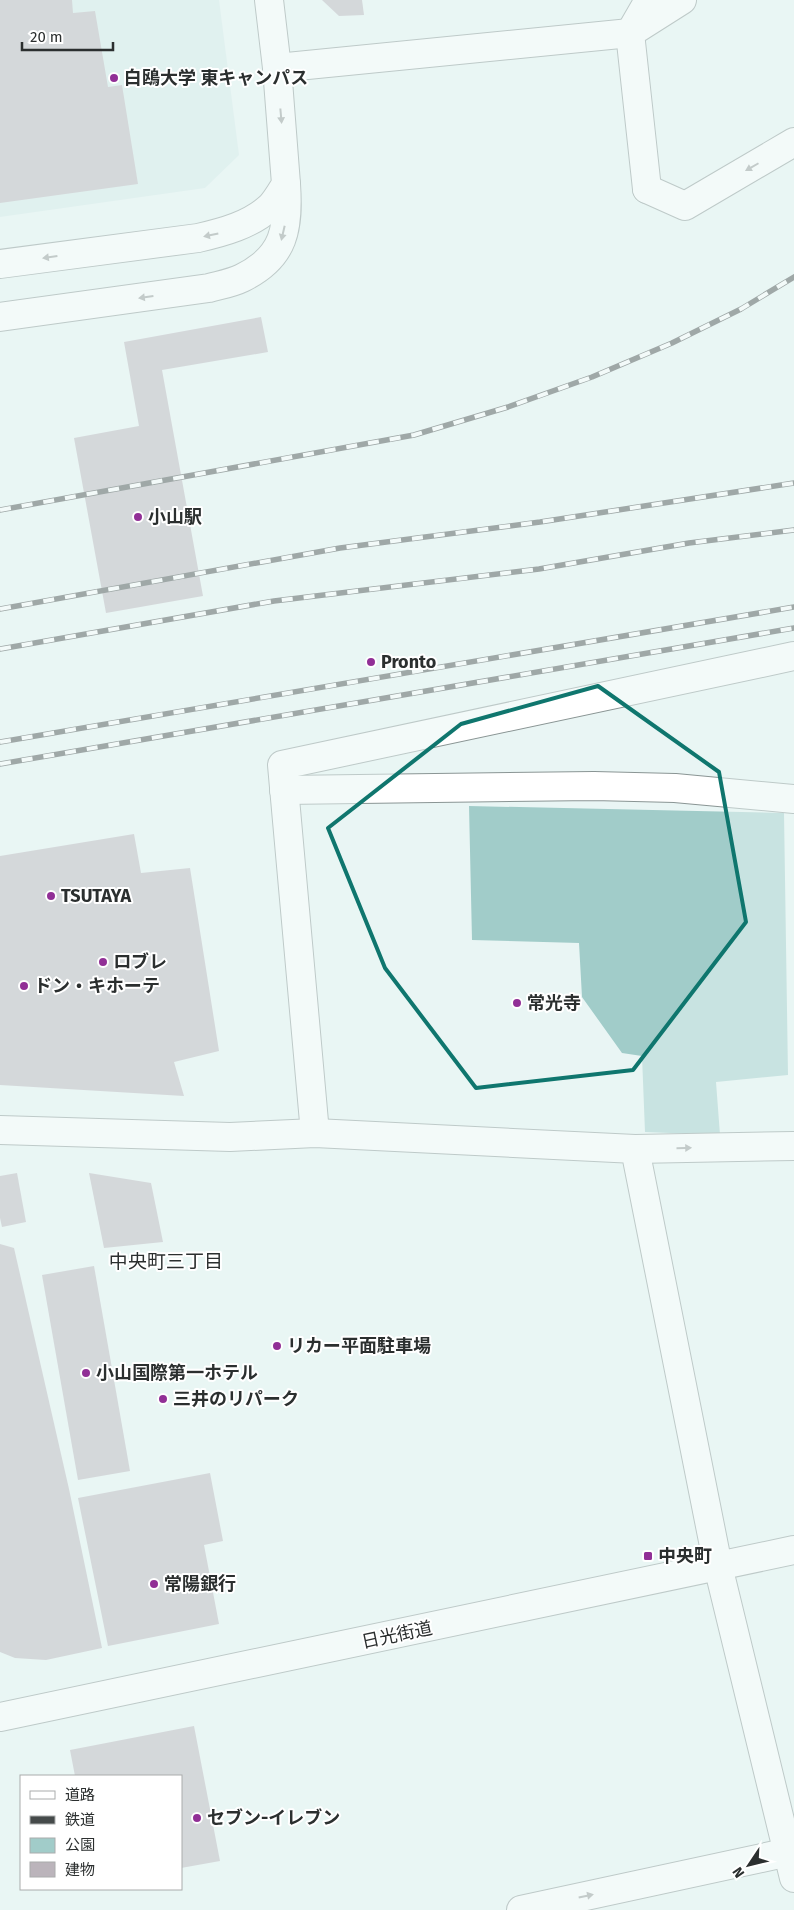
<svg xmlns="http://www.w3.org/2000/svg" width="794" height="1910" viewBox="0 0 794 1910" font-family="'Fira Sans','Noto Sans JP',sans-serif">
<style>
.built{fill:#d6ebe9}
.green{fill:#a1ccc9}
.building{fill:#bbb4bb}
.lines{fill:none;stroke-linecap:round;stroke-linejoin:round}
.street-casing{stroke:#8a9594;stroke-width:30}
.secondary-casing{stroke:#8a9594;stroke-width:30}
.street{stroke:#fff;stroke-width:28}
.secondary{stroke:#fff;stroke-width:28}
.rail-casing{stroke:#454a4a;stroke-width:5.5}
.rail{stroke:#fff;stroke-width:4;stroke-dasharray:11;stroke-linecap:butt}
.oneway{fill:#959797}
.marked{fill:none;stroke:#0f766e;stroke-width:4;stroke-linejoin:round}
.poi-dot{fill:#912f96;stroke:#fff;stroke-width:2}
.labels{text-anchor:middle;stroke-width:4;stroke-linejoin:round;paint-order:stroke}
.poi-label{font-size:18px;font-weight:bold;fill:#2b2f2f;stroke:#fff;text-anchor:start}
.street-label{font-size:18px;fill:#2b2f2f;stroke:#fff}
.neighbourhood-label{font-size:19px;fill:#2b2f2f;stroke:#fff}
</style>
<rect width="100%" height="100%" fill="#e9f5f4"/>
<!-- built -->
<path class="built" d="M 0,0 L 219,0 L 239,155 L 205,188 L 0,217 Z"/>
<!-- green -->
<path class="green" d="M 469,806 L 784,813 L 788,1075 L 716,1082 L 720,1135 L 645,1132 L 642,1056 L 622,1053 L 582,997 L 579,943 L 472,940 Z"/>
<!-- building -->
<g class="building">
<path d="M 0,0 L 72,0 L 73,13 L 95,11 L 108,87 L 122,85 L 138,184 L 0,203 Z"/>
<path d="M 322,0 L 362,0 L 364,15 L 339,16 Z"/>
<path d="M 261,317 L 268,352 L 162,370 L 203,596 L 106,613 L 74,438 L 139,426 L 124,342 Z"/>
<path d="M 134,834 L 141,873 L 190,868 L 219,1051 L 174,1062 L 184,1096 L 0,1085 L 0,856 Z"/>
<path d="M 17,1173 L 26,1222 L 2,1227 L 0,1218 L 0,1176 Z"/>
<path d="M 89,1173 L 151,1183 L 163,1242 L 104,1248 Z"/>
<path d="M 0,1244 L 14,1248 L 69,1489 L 102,1648 L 46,1660 L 15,1658 L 0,1652 Z"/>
<path d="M 94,1266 L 130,1471 L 78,1480 L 42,1275 Z"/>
<path d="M 210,1473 L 223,1541 L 204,1545 L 219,1624 L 108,1646 L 78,1498 Z"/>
<path d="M 194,1726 L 220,1861 L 181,1868 L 181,1776 L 75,1776 L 70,1750 Z"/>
</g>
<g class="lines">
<defs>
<g id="street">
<path d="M 630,33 L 649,0"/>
<path d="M 647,189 L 685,206 L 794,142"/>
<path d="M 284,790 L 594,786 L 675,788 L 794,799"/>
<path d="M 315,1133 L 282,765 L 794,656"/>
<path d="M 635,1149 L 794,1146"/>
<path d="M 718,1566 L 794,1878"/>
<path d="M 521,1910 L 794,1851"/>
</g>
<g id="secondary">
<path d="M 630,33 L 647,189"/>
<path d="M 277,68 L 630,33 L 682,0"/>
<path d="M 0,264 L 198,238 C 224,232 250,225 270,207 C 276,201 281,192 286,184 L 277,68 L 269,0"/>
<path d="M 0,317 L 209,288 C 220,285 232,283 242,278 C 285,257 289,228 286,184"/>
<path d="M 0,1130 L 230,1137 L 315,1133 L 635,1149 L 718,1566"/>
<path d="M 0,1717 L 794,1550"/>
</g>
</defs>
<!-- street casing -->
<use href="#street" class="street-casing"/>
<!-- secondary casing -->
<use href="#secondary" class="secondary-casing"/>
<!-- street -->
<use href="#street" class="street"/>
<!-- secondary -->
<use href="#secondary" class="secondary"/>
<defs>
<g id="rail">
<path d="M 0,510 L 414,435 L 508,407 L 592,377 L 672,343 L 741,309 L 794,277"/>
<path d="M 0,609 L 340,548 L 540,522 L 794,483"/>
<path d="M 0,649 L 274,601 L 539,569 L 689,543 L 794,530"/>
<path d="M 0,742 L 794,607"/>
<path d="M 0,764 L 794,628"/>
</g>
</defs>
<!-- rail casing -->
<use href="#rail" class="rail-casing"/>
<!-- rail -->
<use href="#rail" class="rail"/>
</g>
<!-- one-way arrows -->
<defs><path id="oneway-solid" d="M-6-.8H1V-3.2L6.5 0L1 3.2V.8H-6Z" transform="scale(1.25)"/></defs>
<g class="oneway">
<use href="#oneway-solid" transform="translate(281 116) rotate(85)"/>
<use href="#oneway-solid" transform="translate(752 167) rotate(150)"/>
<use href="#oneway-solid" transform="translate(283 233) rotate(103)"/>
<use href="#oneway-solid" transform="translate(211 235) rotate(168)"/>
<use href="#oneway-solid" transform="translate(50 257) rotate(172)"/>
<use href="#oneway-solid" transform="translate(146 297) rotate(172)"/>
<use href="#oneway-solid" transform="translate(684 1148) rotate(-1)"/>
<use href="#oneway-solid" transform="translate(586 1896) rotate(-12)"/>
</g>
<!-- marked area -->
<path d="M0 0H794V1910H0ZM 598,686 L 719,772 L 746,922 L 633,1070 L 476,1088 L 385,968 L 328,828 L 461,724 Z" fill="#e9f5f4" fill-opacity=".55" fill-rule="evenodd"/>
<path class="marked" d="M 598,686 L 719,772 L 746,922 L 633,1070 L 476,1088 L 385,968 L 328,828 L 461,724 Z"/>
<!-- markers -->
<g class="poi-dot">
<circle cx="114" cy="78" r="5"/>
<circle cx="138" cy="517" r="5"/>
<circle cx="371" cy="662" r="5"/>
<circle cx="51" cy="896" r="5"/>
<circle cx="103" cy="962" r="5"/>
<circle cx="24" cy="986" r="5"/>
<circle cx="517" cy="1003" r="5"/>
<circle cx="277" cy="1346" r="5"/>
<circle cx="86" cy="1373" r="5"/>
<circle cx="163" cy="1399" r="5"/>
<rect x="643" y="1551" width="10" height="10" rx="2.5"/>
<circle cx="154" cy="1584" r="5"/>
<circle cx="197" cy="1818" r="5"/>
</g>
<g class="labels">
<!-- poi labels -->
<g class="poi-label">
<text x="124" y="84">白鴎大学 東キャンパス</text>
<text x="148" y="523">小山駅</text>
<text x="381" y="668">Pronto</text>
<text x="61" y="902">TSUTAYA</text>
<text x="113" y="968">ロブレ</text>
<text x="34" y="992">ドン・キホーテ</text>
<text x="527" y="1009">常光寺</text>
<text x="287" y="1352">リカー平面駐車場</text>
<text x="96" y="1379">小山国際第一ホテル</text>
<text x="173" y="1405">三井のリパーク</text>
<text x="658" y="1562">中央町</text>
<text x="164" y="1590">常陽銀行</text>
<text x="207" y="1824">セブン-イレブン</text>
</g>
<!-- street labels -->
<g class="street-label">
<text transform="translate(397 1635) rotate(-12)" y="6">日光街道</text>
</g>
<!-- neighbourhood labels -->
<g class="neighbourhood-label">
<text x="166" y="1268">中央町三丁目</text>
</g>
</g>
<!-- legend -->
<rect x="20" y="1775" width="162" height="115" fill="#ffffff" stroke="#aaacac"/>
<rect x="30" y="1791" width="25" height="8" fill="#ffffff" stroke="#aaacac"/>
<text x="65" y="1800" font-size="15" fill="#2b2f2f">道路</text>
<rect x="30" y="1816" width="25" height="8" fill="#454a4a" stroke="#aaacac"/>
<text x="65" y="1825" font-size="15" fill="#2b2f2f">鉄道</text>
<rect x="30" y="1838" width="25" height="15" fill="#a1ccc9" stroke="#aaacac"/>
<text x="65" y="1850" font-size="15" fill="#2b2f2f">公園</text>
<rect x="30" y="1862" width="25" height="15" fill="#bbb4bb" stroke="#aaacac"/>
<text x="65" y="1875" font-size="15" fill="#2b2f2f">建物</text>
<!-- north arrow -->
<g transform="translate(749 1865) rotate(235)" stroke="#ffffff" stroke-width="4" paint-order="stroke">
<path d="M0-4L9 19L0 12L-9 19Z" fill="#2b2f2f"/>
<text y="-8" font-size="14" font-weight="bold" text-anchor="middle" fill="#2b2f2f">N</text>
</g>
<!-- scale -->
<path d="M22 42v8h91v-8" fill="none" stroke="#2b2f2f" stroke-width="2.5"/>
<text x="30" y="42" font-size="15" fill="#2b2f2f" stroke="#ffffff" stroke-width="4" paint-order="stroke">20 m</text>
</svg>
